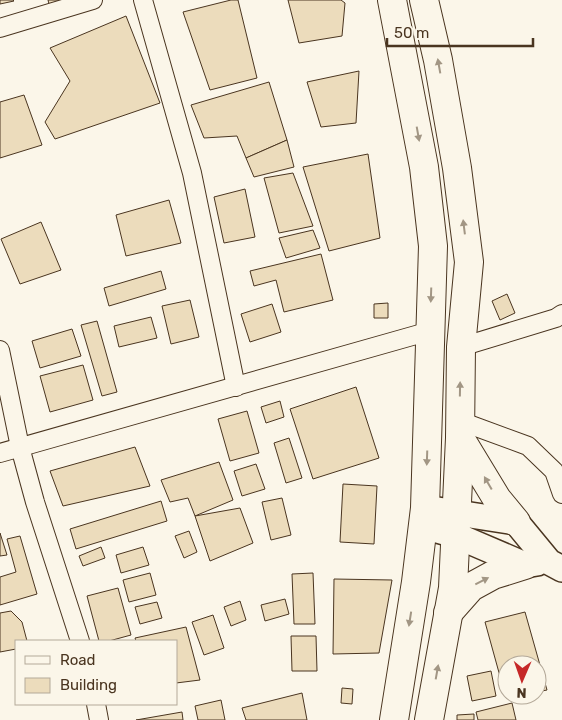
<svg xmlns="http://www.w3.org/2000/svg" width="562" height="720" viewBox="0 0 562 720" font-family="Rubik,sans-serif">
<style>
.building{fill:#ecdcbc;stroke:#4a3520}
.lines{fill:none;stroke-linecap:round;stroke-linejoin:round}
.minor-casing{stroke:#4a3520;stroke-width:20}
.secondary-casing{stroke:#4a3520;stroke-width:28}
.primary-casing{stroke:#4a3520;stroke-width:30}
.minor{stroke:#fbf6e9;stroke-width:18}
.secondary{stroke:#fbf6e9;stroke-width:25}
.primary{stroke:#fbf6e9;stroke-width:28}
.oneway{fill:#a29684}
</style>
<rect width="100%" height="100%" fill="#fbf6e9"/>
<!-- building -->
<g class="building">
<path d="M 0,0 L 13,0 L 14,1 L 0,4 Z"/>
<path d="M 48,0 L 73,0 L 50,8 Z"/>
<path d="M 231,0 L 238,0 L 257,78 L 210,90 L 183,12 Z"/>
<path d="M 288,0 L 341,0 L 345,3 L 342,36 L 299,43 Z"/>
<path d="M 126,16 L 160,103 L 55,139 L 45,122 L 70,81 L 50,48 Z"/>
<path d="M 359,71 L 356,123 L 321,127 L 307,82 Z"/>
<path d="M 269,82 L 287,140 L 246,158 L 237,136 L 204,138 L 191,105 Z"/>
<path d="M 24,95 L 42,145 L 0,158 L 0,102 Z"/>
<path d="M 287,140 L 294,167 L 254,177 L 246,158 Z"/>
<path d="M 368,154 L 380,238 L 329,251 L 303,167 Z"/>
<path d="M 293,173 L 313,226 L 279,233 L 264,178 Z"/>
<path d="M 245,189 L 255,237 L 224,243 L 214,197 Z"/>
<path d="M 169,200 L 181,243 L 126,256 L 116,215 Z"/>
<path d="M 41,222 L 61,270 L 20,284 L 1,239 Z"/>
<path d="M 313,230 L 320,248 L 286,258 L 279,238 Z"/>
<path d="M 321,254 L 333,300 L 284,312 L 276,280 L 254,286 L 250,271 Z"/>
<path d="M 161,271 L 166,289 L 109,306 L 104,288 Z"/>
<path d="M 507,294 L 515,313 L 500,320 L 492,301 Z"/>
<path d="M 190,300 L 199,337 L 171,344 L 162,306 Z"/>
<path d="M 388,303 L 388,318 L 374,318 L 374,304 Z"/>
<path d="M 272,304 L 281,332 L 250,342 L 241,314 Z"/>
<path d="M 151,317 L 157,338 L 119,347 L 114,326 Z"/>
<path d="M 97,321 L 117,392 L 102,396 L 81,325 Z"/>
<path d="M 72,329 L 81,356 L 40,368 L 32,341 Z"/>
<path d="M 83,365 L 93,400 L 50,412 L 40,376 Z"/>
<path d="M 356,387 L 379,458 L 313,479 L 290,409 Z"/>
<path d="M 280,401 L 284,417 L 266,423 L 261,407 Z"/>
<path d="M 247,411 L 259,453 L 230,461 L 218,419 Z"/>
<path d="M 289,438 L 302,478 L 286,483 L 274,443 Z"/>
<path d="M 135,447 L 150,486 L 63,506 L 50,471 Z"/>
<path d="M 219,462 L 233,500 L 195,516 L 188,498 L 170,502 L 161,480 Z"/>
<path d="M 256,464 L 265,489 L 242,496 L 234,471 Z"/>
<path d="M 343,484 L 377,486 L 374,544 L 340,542 Z"/>
<path d="M 282,498 L 291,535 L 271,540 L 262,502 Z"/>
<path d="M 161,501 L 167,521 L 76,549 L 70,529 Z"/>
<path d="M 240,508 L 253,543 L 210,561 L 195,516 Z"/>
<path d="M 189,531 L 197,552 L 184,558 L 175,536 Z"/>
<path d="M 0,533 L 7,555 L 0,556 Z"/>
<path d="M 20,536 L 37,594 L 0,605 L 0,577 L 16,572 L 7,539 Z"/>
<path d="M 101,547 L 105,558 L 83,566 L 79,556 Z"/>
<path d="M 143,547 L 149,565 L 121,573 L 116,555 Z"/>
<path d="M 150,573 L 156,595 L 129,602 L 123,580 Z"/>
<path d="M 313,573 L 315,624 L 294,624 L 292,574 Z"/>
<path d="M 334,579 L 392,580 L 379,653 L 333,654 Z"/>
<path d="M 118,588 L 131,635 L 109,641 L 99,641 L 87,596 Z"/>
<path d="M 285,599 L 289,614 L 265,621 L 261,605 Z"/>
<path d="M 240,601 L 246,620 L 231,626 L 224,607 Z"/>
<path d="M 157,602 L 162,618 L 140,624 L 135,607 Z"/>
<path d="M 11,611 L 22,622 L 27,641 L 16,641 L 16,649 L 0,652 L 0,613 Z"/>
<path d="M 525,612 L 547,690 L 537,692 L 537,665 L 507,665 L 507,695 L 521,695 L 506,698 L 485,622 Z"/>
<path d="M 213,615 L 224,648 L 204,655 L 192,622 Z"/>
<path d="M 186,627 L 200,680 L 176,683 L 176,641 L 136,641 L 135,638 Z"/>
<path d="M 291,636 L 316,636 L 317,671 L 292,671 Z"/>
<path d="M 491,671 L 496,696 L 472,701 L 467,676 Z"/>
<path d="M 342,688 L 353,689 L 352,704 L 341,703 Z"/>
<path d="M 302,693 L 307,720 L 246,720 L 242,708 Z"/>
<path d="M 221,700 L 225,720 L 198,720 L 195,706 Z"/>
<path d="M 512,703 L 516,720 L 478,720 L 476,712 Z"/>
<path d="M 182,712 L 183,720 L 136,720 Z"/>
<path d="M 474,714 L 474,720 L 457,720 L 457,715 Z"/>
</g>
<g class="lines">
<defs>
<g id="minor">
<path d="M 143,0 L 192,173 L 236,387"/>
<path d="M 0,28 L 93,0"/>
<path d="M 461,347 L 556,318 L 562,314"/>
<path d="M 0,350 L 20,447 L 35,502 L 80,641"/>
<path d="M 460,421 L 528,446 L 554,471 L 562,494"/>
<path d="M 0,453 L 430,331"/>
<path d="M 96,704 L 99,720"/>
</g>
<g id="secondary">
<path d="M 425,508 L 516,522 L 549,562 L 562,569"/>
<path d="M 423,526 L 455,535 L 525,565 L 537,563"/>
</g>
<g id="primary">
<path d="M 392,0 L 424,167 L 433,246 L 425,508 L 416,582 L 394,720"/>
<path d="M 424,0 L 438,60 L 457,168 L 469,262 L 461,347 L 460,438 L 453,588 L 429,720"/>
<path d="M 460,438 L 497,499 L 516,522"/>
<path d="M 448,613 L 471,587 L 493,575 L 525,565"/>
</g>
</defs>
<!-- minor casing -->
<use href="#minor" class="minor-casing"/>
<!-- secondary casing -->
<use href="#secondary" class="secondary-casing"/>
<!-- primary casing -->
<use href="#primary" class="primary-casing"/>
<!-- minor -->
<use href="#minor" class="minor"/>
<!-- secondary -->
<use href="#secondary" class="secondary"/>
<!-- primary -->
<use href="#primary" class="primary"/>
</g>
<!-- one-way arrows -->
<defs><path id="oneway-solid" d="M-6-.8H1V-3.2L6.5 0L1 3.2V.8H-6Z" transform="scale(1.25)"/></defs>
<g class="oneway">
<use href="#oneway-solid" transform="translate(439 66) rotate(-100)"/>
<use href="#oneway-solid" transform="translate(418 134) rotate(80)"/>
<use href="#oneway-solid" transform="translate(464 227) rotate(-97)"/>
<use href="#oneway-solid" transform="translate(431 295) rotate(92)"/>
<use href="#oneway-solid" transform="translate(460 389) rotate(-89)"/>
<use href="#oneway-solid" transform="translate(427 458) rotate(92)"/>
<use href="#oneway-solid" transform="translate(488 483) rotate(-120)"/>
<use href="#oneway-solid" transform="translate(482 581) rotate(-27)"/>
<use href="#oneway-solid" transform="translate(410 619) rotate(99)"/>
<use href="#oneway-solid" transform="translate(437 672) rotate(-80)"/>
</g>
<!-- legend -->
<rect x="15" y="640" width="162" height="65" fill="#fbf6e9" stroke="#b4a999"/>
<rect x="25" y="656" width="25" height="8" fill="#fbf6e9" stroke="#b4a999"/>
<text x="60" y="665" font-size="15" fill="#4a3520">Road</text>
<rect x="25" y="678" width="25" height="15" fill="#ecdcbc" stroke="#b4a999"/>
<text x="60" y="690" font-size="15" fill="#4a3520">Building</text>
<!-- north arrow -->
<g transform="translate(522 680) rotate(182)"><circle r="24" fill="#fbf6e9" stroke="#b4a999"/>
<path d="M0-4L9 19L0 12L-9 19Z" fill="#c62828"/>
<text y="-8" font-size="14" font-weight="bold" text-anchor="middle" fill="#4a3520">N</text>
</g>
<!-- scale -->
<path d="M387 38v8h146v-8" fill="none" stroke="#4a3520" stroke-width="2.5"/>
<text x="394" y="38" font-size="15" fill="#4a3520" stroke="#fbf6e9" stroke-width="4" paint-order="stroke">50 m</text>
</svg>
